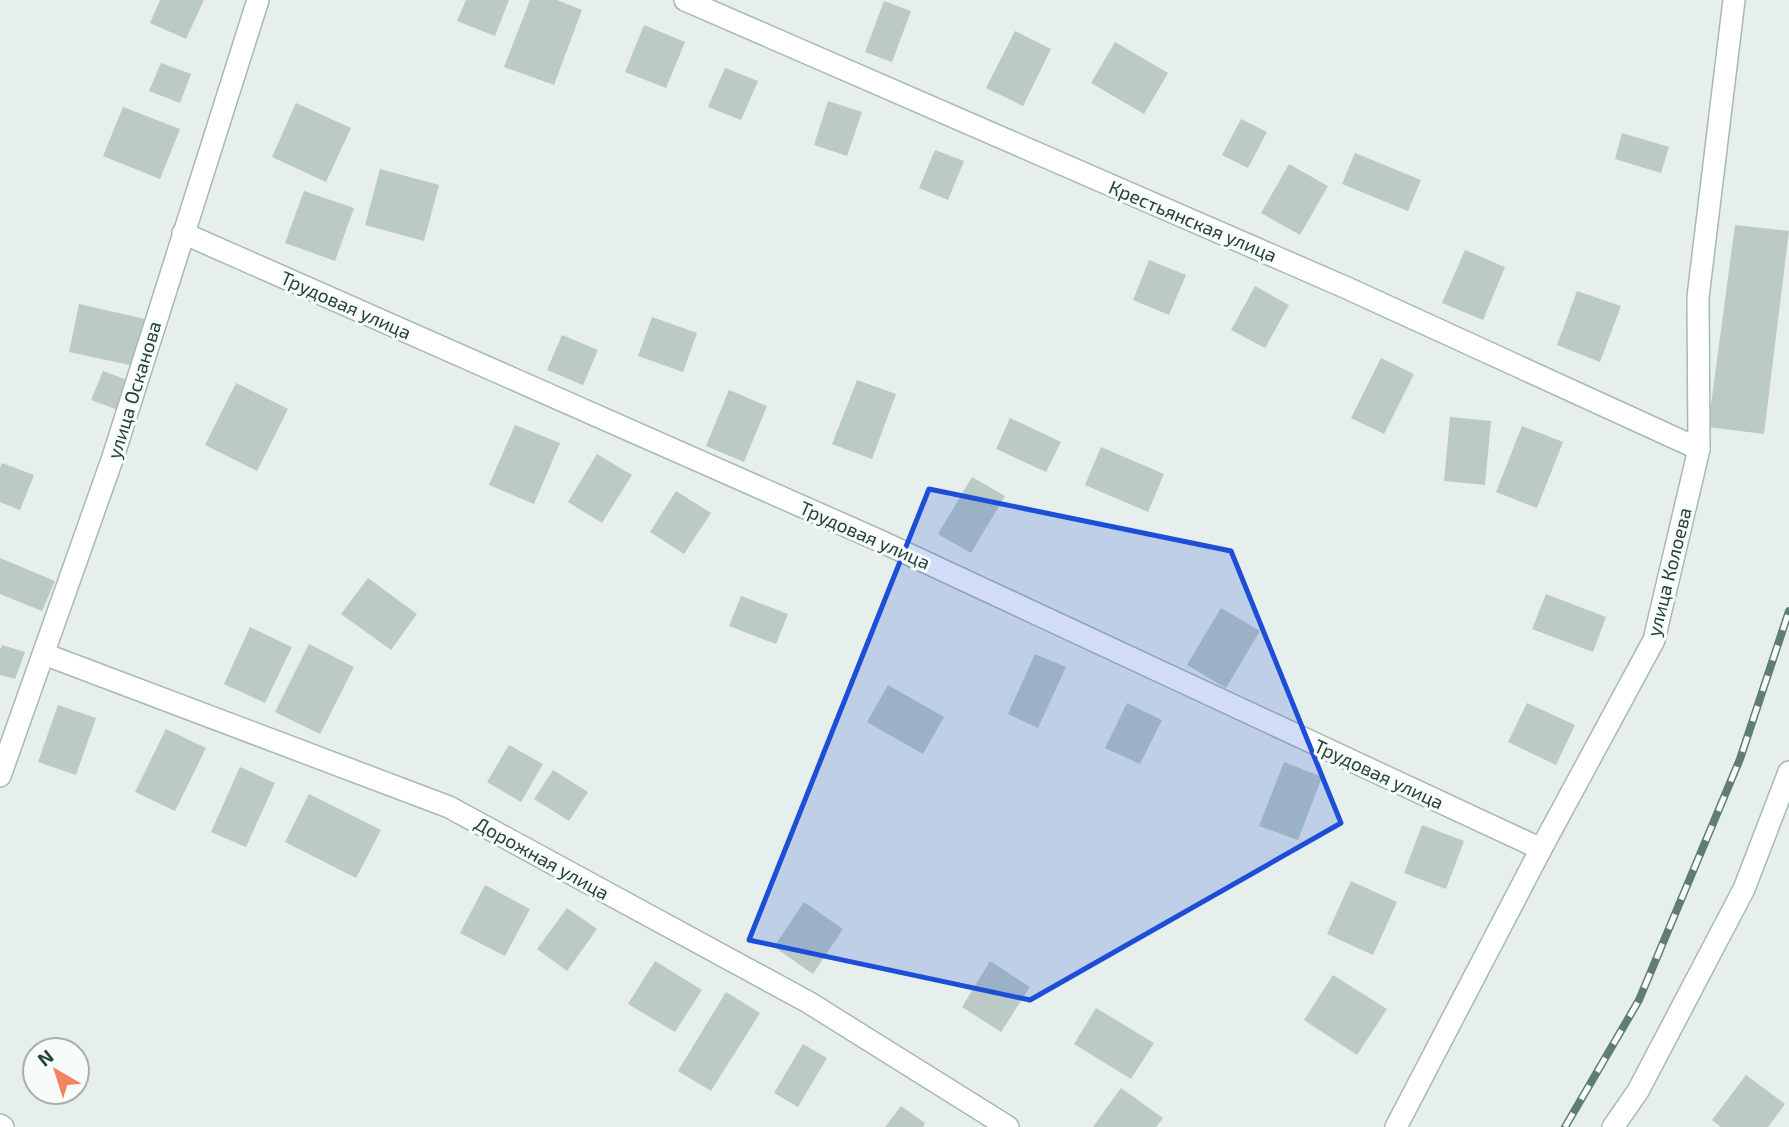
<svg xmlns="http://www.w3.org/2000/svg" width="1789" height="1127" viewBox="0 0 1789 1127" font-family="'Exo 2',sans-serif">
<style>
.building{fill:#bbcac4}
.lines{fill:none;stroke-linecap:round;stroke-linejoin:round}
.minor-casing{stroke:#a8b8b2;stroke-width:24}
.minor{stroke:#fff;stroke-width:21}
.rail-casing{stroke:#5f7d75;stroke-width:8}
.rail{stroke:#f7fbf9;stroke-width:5;stroke-dasharray:16;stroke-linecap:butt}
.marked{fill:#1d4ed8;fill-opacity:0.2;stroke:#1d4ed8;stroke-width:5;stroke-linejoin:round}
.labels{text-anchor:middle;stroke-width:6;stroke-linejoin:round;paint-order:stroke}
.street-label{font-size:19px;fill:#24423a;stroke:#f7fbf9}
</style>
<rect width="100%" height="100%" fill="#e6efeb"/>
<!-- building -->
<g class="building">
<path d="M 160,0 L 204,0 L 186,39 L 150,23 Z"/>
<path d="M 466,0 L 509,0 L 495,36 L 457,21 Z"/>
<path d="M 530,0 L 557,0 L 582,10 L 554,85 L 504,67 Z"/>
<path d="M 884,1 L 911,11 L 892,62 L 865,52 Z"/>
<path d="M 644,25 L 685,42 L 666,88 L 625,72 Z"/>
<path d="M 1015,31 L 1051,49 L 1023,106 L 986,88 Z"/>
<path d="M 1115,42 L 1168,73 L 1144,114 L 1091,83 Z"/>
<path d="M 161,63 L 191,74 L 180,103 L 149,91 Z"/>
<path d="M 725,68 L 758,81 L 741,120 L 708,107 Z"/>
<path d="M 828,101 L 862,112 L 847,156 L 814,145 Z"/>
<path d="M 296,103 L 351,128 L 326,182 L 272,157 Z"/>
<path d="M 123,107 L 180,129 L 160,179 L 103,156 Z"/>
<path d="M 1241,119 L 1267,132 L 1248,168 L 1222,155 Z"/>
<path d="M 1622,133 L 1669,147 L 1661,173 L 1615,159 Z"/>
<path d="M 935,150 L 964,161 L 948,200 L 919,188 Z"/>
<path d="M 1355,153 L 1421,180 L 1408,211 L 1342,184 Z"/>
<path d="M 1289,164 L 1328,186 L 1300,235 L 1261,213 Z"/>
<path d="M 380,169 L 439,185 L 424,241 L 365,225 Z"/>
<path d="M 304,191 L 354,208 L 335,261 L 285,243 Z"/>
<path d="M 1735,225 L 1789,231 L 1764,434 L 1708,427 Z"/>
<path d="M 1465,250 L 1505,267 L 1483,320 L 1442,303 Z"/>
<path d="M 1149,260 L 1186,275 L 1169,315 L 1133,300 Z"/>
<path d="M 1255,286 L 1289,305 L 1265,348 L 1231,330 Z"/>
<path d="M 1577,291 L 1621,306 L 1600,362 L 1557,345 Z"/>
<path d="M 79,304 L 145,319 L 134,366 L 69,352 Z"/>
<path d="M 652,317 L 697,333 L 683,372 L 638,356 Z"/>
<path d="M 562,335 L 598,350 L 583,385 L 547,370 Z"/>
<path d="M 1381,358 L 1414,374 L 1384,434 L 1351,418 Z"/>
<path d="M 103,371 L 130,381 L 118,410 L 91,400 Z"/>
<path d="M 857,380 L 896,394 L 872,459 L 832,444 Z"/>
<path d="M 236,383 L 288,409 L 257,471 L 205,445 Z"/>
<path d="M 729,390 L 767,406 L 744,462 L 706,446 Z"/>
<path d="M 1450,417 L 1491,421 L 1485,485 L 1444,481 Z"/>
<path d="M 1010,418 L 1061,442 L 1046,472 L 996,449 Z"/>
<path d="M 515,425 L 560,443 L 534,504 L 489,485 Z"/>
<path d="M 1522,426 L 1563,442 L 1537,508 L 1496,492 Z"/>
<path d="M 1101,447 L 1164,474 L 1148,512 L 1085,485 Z"/>
<path d="M 597,454 L 632,475 L 602,523 L 568,502 Z"/>
<path d="M 2,463 L 34,475 L 20,510 L 0,502 L 0,468 Z"/>
<path d="M 972,477 L 1005,496 L 971,553 L 938,534 Z"/>
<path d="M 676,491 L 711,513 L 684,554 L 650,532 Z"/>
<path d="M 0,558 L 55,581 L 42,611 L 0,594 Z"/>
<path d="M 368,578 L 417,614 L 391,650 L 341,614 Z"/>
<path d="M 1546,594 L 1606,617 L 1593,652 L 1532,629 Z"/>
<path d="M 741,596 L 788,614 L 776,644 L 729,626 Z"/>
<path d="M 1221,608 L 1260,631 L 1226,688 L 1187,665 Z"/>
<path d="M 250,627 L 292,647 L 265,703 L 224,684 Z"/>
<path d="M 309,644 L 354,667 L 320,734 L 275,712 Z"/>
<path d="M 2,645 L 25,652 L 15,679 L 0,675 L 0,650 Z"/>
<path d="M 1035,654 L 1066,667 L 1038,728 L 1008,714 Z"/>
<path d="M 888,685 L 944,717 L 923,754 L 867,722 Z"/>
<path d="M 1127,703 L 1162,720 L 1140,764 L 1105,748 Z"/>
<path d="M 1527,703 L 1575,725 L 1556,765 L 1508,742 Z"/>
<path d="M 58,705 L 96,718 L 76,775 L 38,762 Z"/>
<path d="M 166,729 L 206,748 L 175,811 L 135,792 Z"/>
<path d="M 509,745 L 543,764 L 521,802 L 487,782 Z"/>
<path d="M 1284,762 L 1322,777 L 1298,840 L 1259,826 Z"/>
<path d="M 240,767 L 275,783 L 246,847 L 211,832 Z"/>
<path d="M 553,770 L 588,792 L 569,821 L 534,799 Z"/>
<path d="M 309,794 L 381,830 L 356,878 L 285,842 Z"/>
<path d="M 1422,825 L 1464,841 L 1446,889 L 1404,873 Z"/>
<path d="M 1351,881 L 1397,902 L 1373,955 L 1327,934 Z"/>
<path d="M 485,885 L 530,909 L 505,956 L 460,933 Z"/>
<path d="M 804,902 L 843,929 L 813,974 L 774,947 Z"/>
<path d="M 567,908 L 597,929 L 567,971 L 537,949 Z"/>
<path d="M 655,961 L 702,990 L 675,1032 L 628,1004 Z"/>
<path d="M 990,961 L 1030,987 L 1001,1032 L 962,1007 Z"/>
<path d="M 1333,975 L 1387,1009 L 1357,1055 L 1304,1020 Z"/>
<path d="M 726,992 L 760,1013 L 711,1091 L 678,1071 Z"/>
<path d="M 1096,1008 L 1154,1043 L 1131,1079 L 1074,1044 Z"/>
<path d="M 803,1044 L 827,1058 L 798,1107 L 774,1093 Z"/>
<path d="M 1746,1075 L 1785,1104 L 1768,1127 L 1721,1127 L 1712,1120 Z"/>
<path d="M 1121,1088 L 1163,1118 L 1156,1127 L 1093,1127 Z"/>
<path d="M 901,1106 L 925,1123 L 923,1127 L 885,1127 Z"/>
</g>
<g class="lines">
<defs>
<g id="minor">
<path d="M 685,0 L 1347,288 L 1699,449"/>
<path d="M 183,233 L 878,540 L 1541,849"/>
<path d="M 44,654 L 449,807 L 808,1002 L 1008,1127"/>
<path d="M 0,776 L 113,457 L 258,0"/>
<path d="M 0,1125 L 3,1127"/>
<path d="M 1396,1127 L 1541,849 L 1654,640 L 1699,449 L 1698,297 L 1734,0"/>
<path d="M 1613,1127 L 1638,1091 L 1744,889 L 1789,772"/>
</g>
</defs>
<!-- minor casing -->
<use href="#minor" class="minor-casing"/>
<!-- minor -->
<use href="#minor" class="minor"/>
<defs>
<path id="rail" d="M 1565,1127 L 1639,1000 L 1740,759 L 1789,611"/>
</defs>
<!-- rail casing -->
<use href="#rail" class="rail-casing"/>
<!-- rail -->
<use href="#rail" class="rail"/>
</g>
<!-- marked area -->
<path class="marked" d="M 929,489 L 1231,551 L 1341,823 L 1030,1000 L 749,940 Z"/>
<g class="labels">
<!-- street labels -->
<g class="street-label">
<text transform="translate(1193 221) rotate(23)" y="7">Крестьянская улица</text>
<text transform="translate(346 305) rotate(24)" y="7">Трудовая улица</text>
<text transform="translate(134 390) rotate(-73)" y="7">улица Осканова</text>
<text transform="translate(865 535) rotate(24)" y="7">Трудовая улица</text>
<text transform="translate(1669 572) rotate(-76)" y="7">улица Колоева</text>
<text transform="translate(1379 774) rotate(25)" y="7">Трудовая улица</text>
<text transform="translate(542 858) rotate(29)" y="7">Дорожная улица</text>
</g>
</g>
<!-- north arrow -->
<g transform="translate(56 1071) rotate(321)"><circle r="33" fill="#f7fbf9" stroke="#a3b1ad" stroke-width="2"/>
<path d="M0-5L12 26L0 18L-12 26Z" fill="#f4845f"/>
<text y="-10" font-size="19" font-weight="bold" text-anchor="middle" fill="#24423a">N</text>
</g>
</svg>
